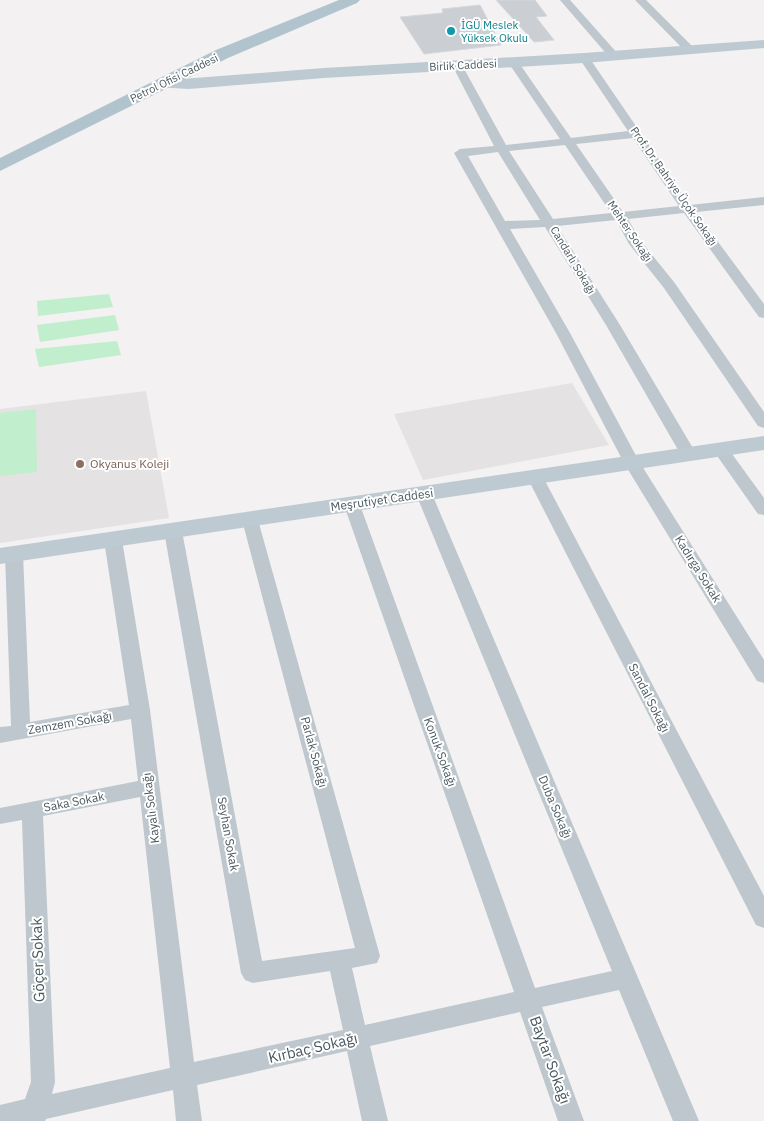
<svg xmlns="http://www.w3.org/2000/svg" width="764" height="1121" viewBox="0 0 764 1121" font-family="'IBM Plex Sans',sans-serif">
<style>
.education{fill:#e4e2e3}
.green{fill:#c1eecc}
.building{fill:#cbcfd3;stroke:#d5d8dc}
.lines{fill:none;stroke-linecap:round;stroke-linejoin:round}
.street{fill:#bdc7cd;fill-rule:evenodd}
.secondary{fill:#bdcad1;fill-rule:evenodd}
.primary{fill:#b1c4ce;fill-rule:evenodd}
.culture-dot{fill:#0f9aa8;stroke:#fff;stroke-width:2}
.education-dot{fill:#8d6e63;stroke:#fff;stroke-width:2}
.labels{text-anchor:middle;stroke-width:4;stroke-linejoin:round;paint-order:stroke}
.far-culture-label{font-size:11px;fill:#0d838f;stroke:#fff;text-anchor:start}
.far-street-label{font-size:11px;fill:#49575e;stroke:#fff}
.education-label{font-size:12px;fill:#785e54;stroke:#fff;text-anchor:start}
.street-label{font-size:12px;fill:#49575e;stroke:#fff}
.near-street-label{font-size:15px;fill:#49575e;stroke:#fff}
</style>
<rect width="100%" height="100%" fill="#f3f1f1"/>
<!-- education -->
<g class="education">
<path d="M 572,383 L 609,445 L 423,480 L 394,414 Z"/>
<path d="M 146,391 L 169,518 L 0,543 L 0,409 Z"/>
</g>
<!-- green -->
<g class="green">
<path d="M 109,294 L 113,307 L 38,316 L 37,301 Z"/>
<path d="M 115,315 L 119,330 L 40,342 L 37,325 Z"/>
<path d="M 117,341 L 121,355 L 39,367 L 35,349 Z"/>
<path d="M 36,409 L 37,472 L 0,476 L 0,413 Z"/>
</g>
<!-- building -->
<g class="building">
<path d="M 496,0 L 535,0 L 547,16 L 536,17 L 554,40 L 534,42 Z"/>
<path d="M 480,5 L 501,45 L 424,54 L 400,17 L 443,13 L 442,9 Z"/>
</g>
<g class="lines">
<!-- street -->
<g class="street">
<path d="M 560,0 L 570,0 L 618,54 L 619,56 L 618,58 L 610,58 Z"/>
<path d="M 635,0 L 646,0 L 694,48 L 695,50 L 694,52 L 686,52 Z"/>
<path d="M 584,55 L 588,56 L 690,205 L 764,197 L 764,205 L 696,212 L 764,304 L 764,318 L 759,317 L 684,213 L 628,219 L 640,240 L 674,282 L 764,412 L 764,428 L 758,426 L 664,288 L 629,244 L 616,220 L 557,226 L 620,325 L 697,455 L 695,458 L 683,458 L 681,455 L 606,325 L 545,227 L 510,229 L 570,333 L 640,463 L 764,660 L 764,683 L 757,681 L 624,463 L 556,333 L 454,153 L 460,149 L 494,146 L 452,65 L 457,62 L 462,65 L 506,145 L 560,139 L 508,62 L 513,59 L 517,60 L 571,138 L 628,131 L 579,58 ZM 633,138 L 679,206 L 623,212 L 576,144 ZM 565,145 L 611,213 L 553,219 L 509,151 ZM 498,152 L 540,220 L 505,221 L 468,156 Z"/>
<path d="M 721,445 L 727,447 L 764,498 L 764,515 L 758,514 L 713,450 L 715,447 Z"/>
<path d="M 535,472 L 541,473 L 543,477 L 764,896 L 764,928 L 756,925 L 527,477 L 529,473 Z"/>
<path d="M 424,489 L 430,490 L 432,494 L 699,1121 L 673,1121 L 619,990 L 542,1007 L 584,1121 L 558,1121 L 520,1012 L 370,1046 L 388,1121 L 362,1121 L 347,1051 L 197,1085 L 202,1121 L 176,1121 L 173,1090 L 46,1119 L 45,1121 L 0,1121 L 0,1105 L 25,1099 L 31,1082 L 22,820 L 0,824 L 0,808 L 138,781 L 131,719 L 0,743 L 0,727 L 11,726 L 5,554 L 8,550 L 14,548 L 20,550 L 23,554 L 30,722 L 129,705 L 104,540 L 107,536 L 113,534 L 119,536 L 122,540 L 150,710 L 194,1062 L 343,1030 L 330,971 L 253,983 L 245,980 L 241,973 L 164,531 L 167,527 L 173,525 L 179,527 L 182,531 L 262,961 L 355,948 L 242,520 L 244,516 L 250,515 L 256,516 L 258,520 L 380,956 L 377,963 L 352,968 L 365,1025 L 514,992 L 344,505 L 346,501 L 352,500 L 358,501 L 360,505 L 535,988 L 612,971 L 416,494 L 418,490 ZM 140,797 L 170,1068 L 52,1094 L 55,1082 L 43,816 Z"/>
</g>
<!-- secondary -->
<g class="secondary">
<path d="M 764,40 L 764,48 L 584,63 L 324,78 L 189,89 L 156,87 L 154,84 L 156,81 L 324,68 L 584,53 Z"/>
<path d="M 764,436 L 764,450 L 0,564 L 0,548 Z"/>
</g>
<!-- primary -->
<path class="primary" d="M 339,0 L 360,0 L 357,3 L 228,58 L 0,171 L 0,158 L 216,50 Z"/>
</g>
<!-- markers -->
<circle class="culture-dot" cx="451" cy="31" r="5"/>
<circle class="education-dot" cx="80" cy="464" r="5"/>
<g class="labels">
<!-- far-culture labels -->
<g class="far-culture-label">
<text x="461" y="29">İGÜ Meslek<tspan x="461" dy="13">Yüksek Okulu</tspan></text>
</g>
<!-- far-street labels -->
<g class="far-street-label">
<text transform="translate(463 65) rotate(-3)" y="4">Birlik Caddesi</text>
<text transform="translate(174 78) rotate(-26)" y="4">Petrol Ofisi Caddesi</text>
<text transform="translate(674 186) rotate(55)" y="4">Prof. Dr. Bahriye Üçok Sokağı</text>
<text transform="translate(630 231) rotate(56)" y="4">Mehter Sokağı</text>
<text transform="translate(573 260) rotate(59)" y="4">Candarlı Sokağı</text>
</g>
<!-- education labels -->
<g class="education-label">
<text x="90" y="468">Okyanus Koleji</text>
</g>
<!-- street labels -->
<g class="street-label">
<text transform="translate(382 500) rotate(-8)" y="4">Meşrutiyet Caddesi</text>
<text transform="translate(698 569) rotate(58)" y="4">Kadırga Sokak</text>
<text transform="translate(649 698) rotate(63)" y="4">Sandal Sokağı</text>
<text transform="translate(70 723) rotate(-10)" y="4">Zemzem Sokağı</text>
<text transform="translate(314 752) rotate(75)" y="4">Parlak Sokağı</text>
<text transform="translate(440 752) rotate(70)" y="4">Konuk Sokağı</text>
<text transform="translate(74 802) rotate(-11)" y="4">Saka Sokak</text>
<text transform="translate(555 807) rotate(67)" y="4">Duba Sokağı</text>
<text transform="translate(151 808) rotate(-97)" y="4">Kayalı Sokağı</text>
<text transform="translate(228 834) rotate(80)" y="4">Seyhan Sokak</text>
</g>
<!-- near-street labels -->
<g class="near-street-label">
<text transform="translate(38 960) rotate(-92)" y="5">Göçer Sokak</text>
<text transform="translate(313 1048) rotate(-13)" y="5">Kırbaç Sokağı</text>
<text transform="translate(550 1060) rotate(70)" y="5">Baytar Sokağı</text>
</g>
</g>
</svg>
